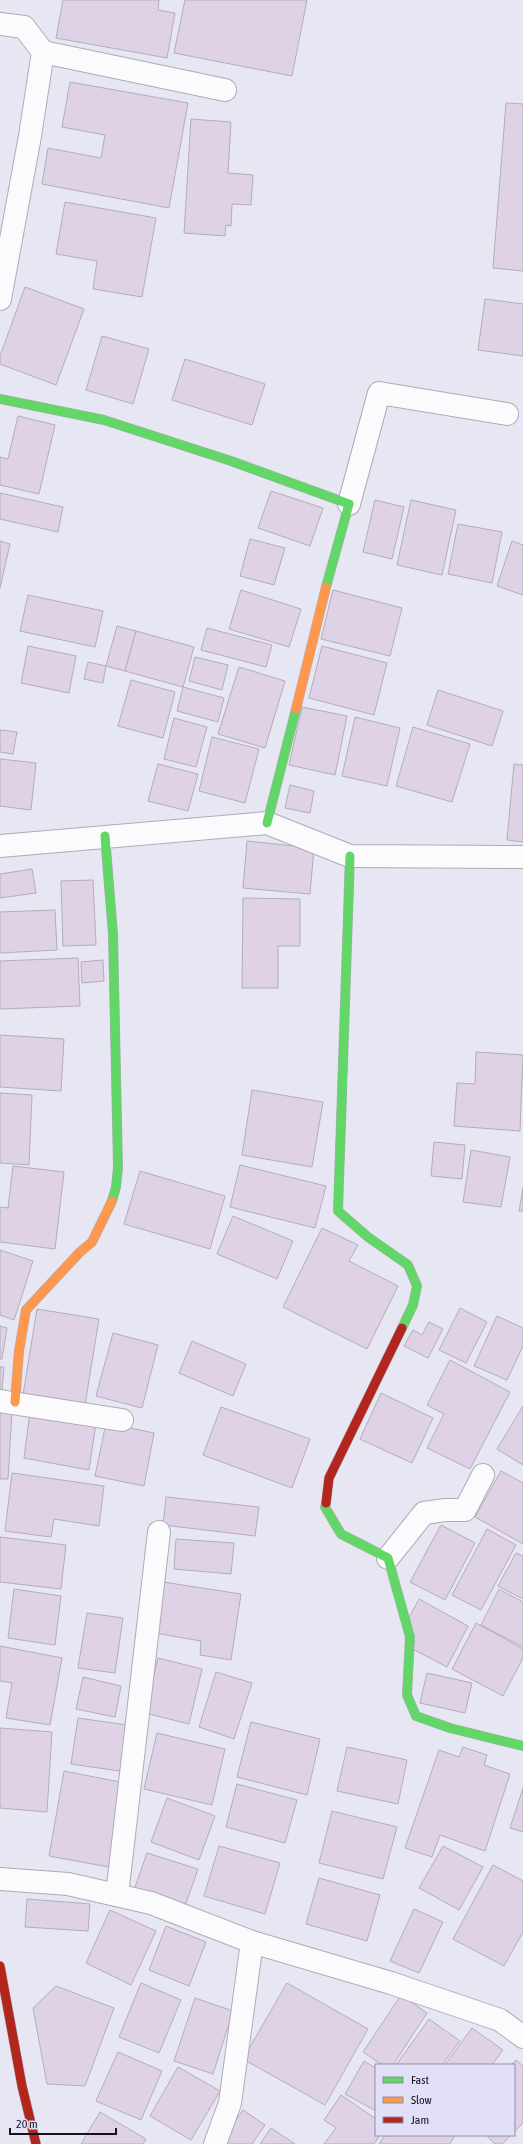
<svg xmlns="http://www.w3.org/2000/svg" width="523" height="2144" viewBox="0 0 523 2144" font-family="'Asap Condensed',sans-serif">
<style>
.building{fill:#dfd2e7;stroke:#b2aeb8}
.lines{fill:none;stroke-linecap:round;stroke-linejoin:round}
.street-casing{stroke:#adacb6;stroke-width:24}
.fast-casing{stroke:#adacb6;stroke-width:10}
.slow-casing{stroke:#adacb6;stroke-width:10}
.jam-casing{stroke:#adacb6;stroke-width:10}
.street{stroke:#fbfbfd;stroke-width:22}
.fast{stroke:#63d668;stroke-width:9}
.slow{stroke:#ff974d;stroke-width:9}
.jam{stroke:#b3261e;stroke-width:9}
</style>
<rect width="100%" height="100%" fill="#e7e6f3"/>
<!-- building -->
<g class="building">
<path d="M 63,0 L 159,0 L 158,10 L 175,13 L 167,58 L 56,38 Z"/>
<path d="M 185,0 L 307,0 L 292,76 L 174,53 Z"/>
<path d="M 70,82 L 188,103 L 169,208 L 42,184 L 48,148 L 101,158 L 105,135 L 62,127 Z"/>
<path d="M 506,103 L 523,104 L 523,271 L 493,268 Z"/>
<path d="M 191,119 L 231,122 L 228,173 L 253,175 L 251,205 L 232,204 L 231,226 L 226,225 L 225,236 L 184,233 Z"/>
<path d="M 65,202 L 156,218 L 142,297 L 93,289 L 97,261 L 56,254 Z"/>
<path d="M 25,287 L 84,309 L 56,385 L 0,364 L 0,356 Z"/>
<path d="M 485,299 L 523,304 L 523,356 L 478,350 Z"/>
<path d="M 102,336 L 149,349 L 133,404 L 86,390 Z"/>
<path d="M 185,359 L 265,384 L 252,425 L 172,400 Z"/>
<path d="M 18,416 L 55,425 L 39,494 L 0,485 L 0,457 L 8,459 Z"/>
<path d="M 271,491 L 323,508 L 310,546 L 258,528 Z"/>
<path d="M 0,493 L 63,507 L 58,532 L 0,519 Z"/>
<path d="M 375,500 L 404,507 L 392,559 L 363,552 Z"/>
<path d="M 411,500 L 456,510 L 442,575 L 397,565 Z"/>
<path d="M 458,524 L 502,532 L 492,583 L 448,574 Z"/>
<path d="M 250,539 L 285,548 L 274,585 L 240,576 Z"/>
<path d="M 0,541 L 10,544 L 0,588 Z"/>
<path d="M 512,541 L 523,545 L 523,595 L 497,586 Z"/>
<path d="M 241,590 L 301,609 L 289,647 L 229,629 Z"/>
<path d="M 333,590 L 402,608 L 390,656 L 321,639 Z"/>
<path d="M 28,595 L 103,611 L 95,647 L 20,631 Z"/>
<path d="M 117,626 L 136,631 L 125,671 L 106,666 Z"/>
<path d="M 207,628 L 272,645 L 266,667 L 201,650 Z"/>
<path d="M 136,631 L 194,647 L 183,687 L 125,671 Z"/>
<path d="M 28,646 L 76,656 L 69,693 L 21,683 Z"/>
<path d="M 322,646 L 387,663 L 374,715 L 309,698 Z"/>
<path d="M 195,657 L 228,665 L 222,690 L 189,681 Z"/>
<path d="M 88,662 L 106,666 L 103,683 L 84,679 Z"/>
<path d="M 239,667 L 285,681 L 265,748 L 218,734 Z"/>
<path d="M 131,680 L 175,692 L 163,738 L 118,726 Z"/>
<path d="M 183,687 L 224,698 L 218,722 L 177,711 Z"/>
<path d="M 438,690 L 503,711 L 492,746 L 427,725 Z"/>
<path d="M 302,707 L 347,716 L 335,775 L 289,765 Z"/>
<path d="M 355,717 L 400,728 L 387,786 L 342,776 Z"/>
<path d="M 174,718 L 207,727 L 196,767 L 164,759 Z"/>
<path d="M 413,727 L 470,744 L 452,802 L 396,786 Z"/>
<path d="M 0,730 L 17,732 L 13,754 L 0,752 Z"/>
<path d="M 212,737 L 259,749 L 245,803 L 199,791 Z"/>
<path d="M 0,759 L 36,763 L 31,810 L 0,806 Z"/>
<path d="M 158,764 L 198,774 L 188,811 L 148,801 Z"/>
<path d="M 514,764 L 523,765 L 523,842 L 507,840 Z"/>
<path d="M 290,785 L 314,791 L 310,813 L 285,808 Z"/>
<path d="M 247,841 L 314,848 L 310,894 L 243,888 Z"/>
<path d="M 32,869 L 36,893 L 0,898 L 0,874 Z"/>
<path d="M 93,880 L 96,945 L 63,946 L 61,881 Z"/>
<path d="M 243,898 L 300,899 L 300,946 L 278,946 L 278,988 L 242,988 Z"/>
<path d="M 55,910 L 57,950 L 0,953 L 0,912 Z"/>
<path d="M 78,958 L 80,1006 L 0,1009 L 0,961 Z"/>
<path d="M 103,960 L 104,981 L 82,983 L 81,962 Z"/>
<path d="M 0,1035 L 64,1039 L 61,1091 L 0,1087 Z"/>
<path d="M 476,1052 L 523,1055 L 520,1131 L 454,1126 L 457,1083 L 475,1084 Z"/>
<path d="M 252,1090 L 323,1102 L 312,1167 L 242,1155 Z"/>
<path d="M 0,1093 L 32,1095 L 29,1165 L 0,1163 Z"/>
<path d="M 434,1142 L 465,1145 L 462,1179 L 431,1176 Z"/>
<path d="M 471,1150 L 510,1157 L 501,1207 L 463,1202 Z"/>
<path d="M 240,1165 L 326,1186 L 315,1228 L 230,1207 Z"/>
<path d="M 13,1166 L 64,1172 L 55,1249 L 0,1242 L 0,1207 L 8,1208 Z"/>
<path d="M 140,1171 L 225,1196 L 210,1249 L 124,1224 Z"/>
<path d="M 523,1188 L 523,1211 L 519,1211 Z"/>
<path d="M 233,1216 L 293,1241 L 277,1279 L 217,1254 Z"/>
<path d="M 322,1228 L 358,1245 L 349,1261 L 398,1286 L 367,1349 L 283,1307 Z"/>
<path d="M 0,1250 L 33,1261 L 14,1320 L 0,1315 Z"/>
<path d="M 460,1308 L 487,1322 L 466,1363 L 439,1350 Z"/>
<path d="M 37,1309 L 99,1319 L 85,1405 L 23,1395 Z"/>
<path d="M 497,1316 L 523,1328 L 523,1346 L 507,1380 L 474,1366 Z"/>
<path d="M 429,1322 L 443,1329 L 428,1358 L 404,1346 L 413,1330 L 422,1335 Z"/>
<path d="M 0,1326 L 7,1328 L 2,1359 L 0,1359 Z"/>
<path d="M 113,1333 L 158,1345 L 142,1408 L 96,1396 Z"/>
<path d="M 192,1341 L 246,1364 L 233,1396 L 179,1373 Z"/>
<path d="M 450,1360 L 510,1392 L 470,1469 L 427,1448 L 444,1414 L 427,1405 Z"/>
<path d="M 0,1367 L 4,1367 L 2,1391 L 0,1391 Z"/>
<path d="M 381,1393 L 433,1418 L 412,1463 L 360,1439 Z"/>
<path d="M 523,1406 L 523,1465 L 497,1449 Z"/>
<path d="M 221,1407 L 310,1439 L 292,1488 L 203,1455 Z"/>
<path d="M 0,1412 L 12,1412 L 8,1479 L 0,1479 Z"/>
<path d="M 30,1412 L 96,1423 L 89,1470 L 24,1458 Z"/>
<path d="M 106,1423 L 154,1433 L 144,1486 L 95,1476 Z"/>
<path d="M 501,1471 L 523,1483 L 523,1544 L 475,1517 Z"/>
<path d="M 12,1473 L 104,1486 L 99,1526 L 54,1519 L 51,1537 L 5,1531 Z"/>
<path d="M 166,1497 L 259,1507 L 255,1536 L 163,1525 Z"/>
<path d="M 441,1525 L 475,1543 L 445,1600 L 410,1582 Z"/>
<path d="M 487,1529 L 516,1545 L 481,1610 L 452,1595 Z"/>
<path d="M 0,1537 L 66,1545 L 61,1589 L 0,1582 Z"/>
<path d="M 176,1539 L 234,1543 L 231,1574 L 174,1569 Z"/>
<path d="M 516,1553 L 523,1556 L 523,1599 L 498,1586 Z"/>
<path d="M 163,1582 L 241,1594 L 231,1660 L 200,1655 L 201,1641 L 155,1633 Z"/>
<path d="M 14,1589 L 61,1596 L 55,1645 L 8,1638 Z"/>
<path d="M 499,1589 L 523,1602 L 523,1647 L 481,1625 Z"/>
<path d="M 419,1599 L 468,1626 L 447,1667 L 409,1647 L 406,1623 Z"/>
<path d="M 87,1613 L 123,1618 L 115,1673 L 78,1668 Z"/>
<path d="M 476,1623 L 523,1649 L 523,1658 L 503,1696 L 452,1669 Z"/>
<path d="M 0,1646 L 62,1658 L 50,1725 L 6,1718 L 12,1683 L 0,1681 Z"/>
<path d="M 158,1658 L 202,1669 L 189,1724 L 145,1713 Z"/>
<path d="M 216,1672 L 252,1683 L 234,1739 L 199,1727 Z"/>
<path d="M 427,1673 L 472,1683 L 465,1713 L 420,1703 Z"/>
<path d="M 83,1677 L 121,1686 L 115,1717 L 76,1709 Z"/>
<path d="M 78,1718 L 127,1725 L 120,1771 L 71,1764 Z"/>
<path d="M 251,1722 L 320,1739 L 307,1795 L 237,1777 Z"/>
<path d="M 0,1728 L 52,1732 L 47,1812 L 0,1808 Z"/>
<path d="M 157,1733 L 225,1749 L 212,1805 L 144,1789 Z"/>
<path d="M 347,1747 L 407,1760 L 398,1804 L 337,1791 Z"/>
<path d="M 463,1747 L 487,1755 L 484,1765 L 510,1774 L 485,1851 L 440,1835 L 432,1857 L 405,1848 L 439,1750 L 459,1757 Z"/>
<path d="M 64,1771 L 125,1783 L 109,1867 L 49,1856 Z"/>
<path d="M 237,1784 L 297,1800 L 285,1843 L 226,1827 Z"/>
<path d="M 523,1788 L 523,1832 L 510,1828 Z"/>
<path d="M 167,1798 L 215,1816 L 199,1860 L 151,1842 Z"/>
<path d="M 332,1811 L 397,1827 L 383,1879 L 319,1863 Z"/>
<path d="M 219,1846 L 280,1863 L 265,1914 L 204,1896 Z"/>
<path d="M 443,1846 L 483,1867 L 459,1910 L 419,1888 Z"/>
<path d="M 147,1853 L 198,1869 L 185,1906 L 134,1890 Z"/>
<path d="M 493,1865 L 523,1881 L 523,1932 L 504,1966 L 453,1939 Z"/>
<path d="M 319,1878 L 380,1895 L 367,1941 L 306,1924 Z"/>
<path d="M 27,1899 L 90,1904 L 88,1931 L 25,1927 Z"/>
<path d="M 414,1909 L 443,1922 L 419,1973 L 390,1961 Z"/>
<path d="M 110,1910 L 156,1931 L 131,1985 L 86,1963 Z"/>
<path d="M 166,1926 L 206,1942 L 189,1986 L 149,1970 Z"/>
<path d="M 141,1983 L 181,2000 L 159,2053 L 119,2037 Z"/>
<path d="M 287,1983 L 368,2029 L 325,2105 L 243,2059 Z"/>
<path d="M 56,1986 L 114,2008 L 85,2086 L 47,2084 L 33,2008 Z"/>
<path d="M 401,1995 L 427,2013 L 393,2065 L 382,2065 L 363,2052 Z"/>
<path d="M 195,1998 L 233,2011 L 213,2074 L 174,2061 Z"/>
<path d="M 429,2019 L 460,2041 L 442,2065 L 396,2065 Z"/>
<path d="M 472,2028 L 503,2050 L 492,2065 L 445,2065 Z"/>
<path d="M 118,2052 L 162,2071 L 141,2120 L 96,2101 Z"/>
<path d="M 516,2060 L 523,2066 L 523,2123 L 514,2132 L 514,2065 L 511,2065 Z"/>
<path d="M 364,2061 L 376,2068 L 376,2111 L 345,2094 Z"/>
<path d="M 178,2067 L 220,2091 L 191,2140 L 150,2116 Z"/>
<path d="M 341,2095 L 376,2119 L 376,2135 L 380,2135 L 374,2144 L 324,2144 L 336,2128 L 324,2120 Z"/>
<path d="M 243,2110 L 265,2125 L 252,2144 L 227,2144 L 222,2140 Z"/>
<path d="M 100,2112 L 146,2139 L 143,2144 L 81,2144 Z"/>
<path d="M 271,2128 L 295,2144 L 260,2144 Z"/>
<path d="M 385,2135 L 455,2135 L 450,2144 L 379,2144 Z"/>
<path d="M 486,2135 L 511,2135 L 502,2144 L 495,2144 Z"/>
</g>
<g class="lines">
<defs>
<g id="street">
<path d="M 0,24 L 24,27 L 43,52 L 225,90"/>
<path d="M 0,299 L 30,136 L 43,52"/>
<path d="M 349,504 L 379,393 L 507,414"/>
<path d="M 0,846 L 267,823 L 350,856 L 523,857"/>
<path d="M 0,1401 L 122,1420"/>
<path d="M 388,1558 L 424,1513 L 445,1510 L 465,1510 L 483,1475"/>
<path d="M 0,1879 L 68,1884 L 151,1903 L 252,1942 L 391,1983 L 500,2020 L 523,2037"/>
<path d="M 117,1895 L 159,1532"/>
<path d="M 215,2144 L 230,2103 L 252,1942"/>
</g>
<g id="fast">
<path d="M 0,399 L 104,420 L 231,461 L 349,504 L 326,587"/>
<path d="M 267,823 L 296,709"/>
<path d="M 105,836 L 113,934 L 118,1168 L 116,1187 L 112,1201"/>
<path d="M 350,856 L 338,1211 L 368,1237 L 408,1265 L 417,1286 L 413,1305 L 402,1328"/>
<path d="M 326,1503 L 325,1507 L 341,1534 L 388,1558 L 410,1637 L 407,1695 L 416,1716 L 450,1728 L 523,1746"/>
</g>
<g id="slow">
<path d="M 296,709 L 326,587"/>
<path d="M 15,1402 L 19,1351 L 26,1310 L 80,1252 L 92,1242 L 112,1201"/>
</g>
<g id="jam">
<path d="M 326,1503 L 329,1478 L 402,1328"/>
<path d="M 0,1966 L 22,2086 L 36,2144"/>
</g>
</defs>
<!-- street casing -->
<use href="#street" class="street-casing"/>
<!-- fast casing -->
<use href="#fast" class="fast-casing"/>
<!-- slow casing -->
<use href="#slow" class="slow-casing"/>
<!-- jam casing -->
<use href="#jam" class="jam-casing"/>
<!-- street -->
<use href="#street" class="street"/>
<!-- fast -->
<use href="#fast" class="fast"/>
<!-- slow -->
<use href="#slow" class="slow"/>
<!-- jam -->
<use href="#jam" class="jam"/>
</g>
<!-- legend -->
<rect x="375" y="2064" width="140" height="72" fill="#e2e0f9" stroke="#908ea0"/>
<rect x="383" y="2077" width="20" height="6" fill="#63d668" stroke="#908ea0"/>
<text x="411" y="2084" font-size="12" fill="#14131b">Fast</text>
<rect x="383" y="2097" width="20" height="6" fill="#ff974d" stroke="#908ea0"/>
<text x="411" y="2104" font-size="12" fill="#14131b">Slow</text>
<rect x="383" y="2117" width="20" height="6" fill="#b3261e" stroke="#908ea0"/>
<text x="411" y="2124" font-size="12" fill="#14131b">Jam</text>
<!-- scale -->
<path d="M10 2128v6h106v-6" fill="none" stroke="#14131b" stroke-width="2"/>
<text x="16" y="2128" font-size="12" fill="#14131b" stroke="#e2e0f9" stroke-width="3" paint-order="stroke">20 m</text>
</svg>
